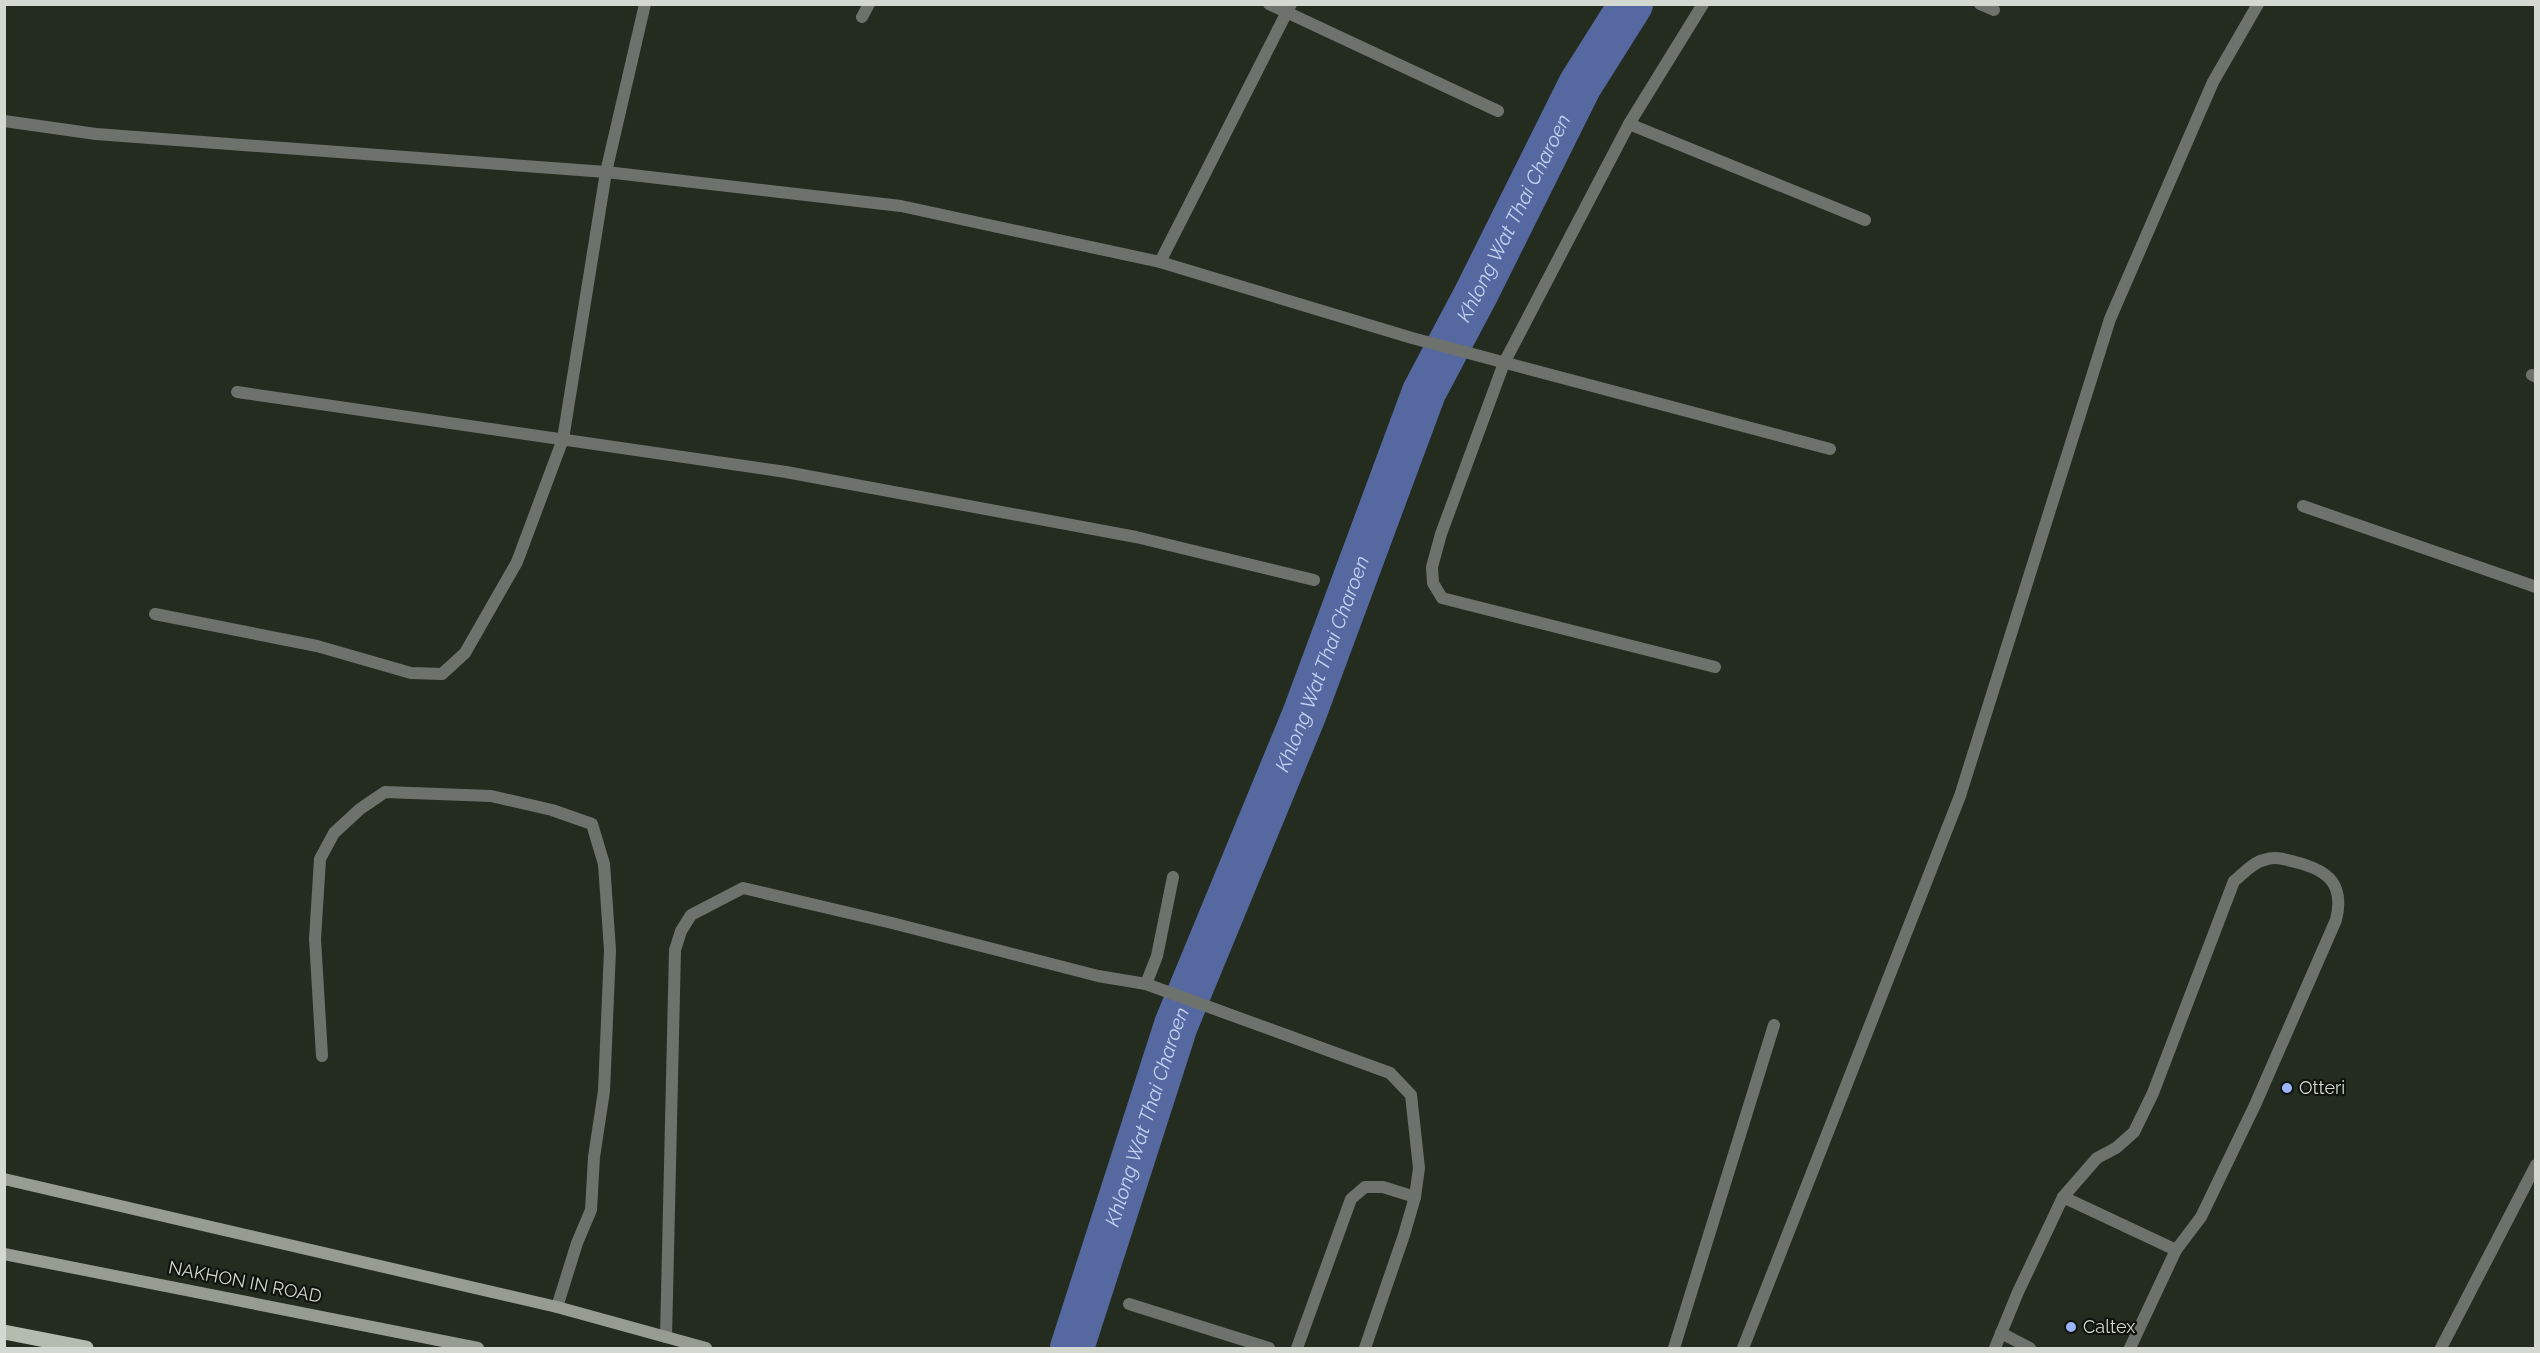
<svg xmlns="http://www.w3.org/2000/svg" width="2540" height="1353" viewBox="0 0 2540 1353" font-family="Raleway,sans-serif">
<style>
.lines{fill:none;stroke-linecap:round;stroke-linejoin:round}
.canal{stroke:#5569a0;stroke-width:44}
.lane{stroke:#6e726c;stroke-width:12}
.street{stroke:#6e726c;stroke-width:12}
.secondary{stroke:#969c92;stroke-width:12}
.primary{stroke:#b4bcaf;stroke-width:15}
.poi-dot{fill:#9ab5fd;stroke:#0f130e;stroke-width:2}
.labels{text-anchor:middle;stroke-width:4.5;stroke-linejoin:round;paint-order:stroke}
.poi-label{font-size:18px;fill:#d3d8d0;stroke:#0f130e;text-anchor:start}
.street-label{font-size:18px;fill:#d3d8d0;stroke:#0f130e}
.water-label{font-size:20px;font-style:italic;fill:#c5d2f3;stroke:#0f130e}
</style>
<rect width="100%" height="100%" fill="#242c20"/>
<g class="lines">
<!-- canal -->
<path class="canal" id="s1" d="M 1072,1348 L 1176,1025 L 1304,715 L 1424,392 L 1476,294 L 1580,85 L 1631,4"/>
<!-- lane -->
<g class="lane">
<path d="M 322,1056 L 315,939 L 320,859 L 334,833 L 360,809 L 385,792 L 491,796 L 552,810 L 592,824 L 604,864 L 610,950 L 604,1091 L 594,1157 L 591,1210 L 577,1243 L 557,1307"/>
<path d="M 2063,1197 L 2097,1158 L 2116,1148 L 2134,1132 L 2153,1093 L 2234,881 C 2242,875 2253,862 2264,860 C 2275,856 2284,859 2295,862 C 2328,870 2345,884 2336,920 L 2255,1105 L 2201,1217 L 2176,1250"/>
<path d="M 1129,1304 L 1269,1348"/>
<path d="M 2001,1333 L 2030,1348"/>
<path d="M 1297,1348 L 1351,1199 L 1365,1187 L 1383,1187 L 1415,1197"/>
<path d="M 1674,1348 L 1774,1025"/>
<path d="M 1995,1348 L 2018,1292 L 2063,1197 L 2176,1250 L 2130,1348"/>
<path d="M 2441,1348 L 2536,1165"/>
</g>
<!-- street -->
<g class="street">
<path d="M 1269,4 L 1498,111"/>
<path d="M 1703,4 L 1629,124 L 1504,363 L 1441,534 L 1432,567 L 1433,583 L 1442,598 L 1715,667"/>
<path d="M 1980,4 L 1994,10"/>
<path d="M 862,17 L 869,4"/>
<path d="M 4,121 L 96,134 L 606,172 L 901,206 L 1160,262 L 1412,338 L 1830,449"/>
<path d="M 1629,124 L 1865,220"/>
<path d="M 1160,262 L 1291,4"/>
<path d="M 2532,375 L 2536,377"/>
<path d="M 237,392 L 786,472 L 1136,537 L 1314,580"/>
<path d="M 2303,506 L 2536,587"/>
<path d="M 155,614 L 317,646 L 411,673 L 442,674 L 465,653 L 517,562 L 563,439 L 606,172 L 645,4"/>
<path d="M 1146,984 L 1390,1073 L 1411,1095 L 1419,1168 L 1415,1197 L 1404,1235 L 1365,1348"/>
<path d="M 666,1337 L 675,950 L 681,931 L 691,915 L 743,888 L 892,923 L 1098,976 L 1146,984 L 1157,956 L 1173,877"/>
<path d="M 1743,1348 L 1960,796 L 2110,319 L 2213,82 L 2258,4"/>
</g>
<!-- secondary -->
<g class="secondary">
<path d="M 4,1179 L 557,1307 L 706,1348"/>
<path d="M 4,1254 L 478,1348"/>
</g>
<!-- primary -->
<path class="primary" d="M 4,1332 L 86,1348"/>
</g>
<!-- markers -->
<g class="poi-dot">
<circle cx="2287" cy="1088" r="6"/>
<circle cx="2071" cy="1327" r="6"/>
</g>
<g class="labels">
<!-- poi labels -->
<g class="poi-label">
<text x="2299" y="1094">Otteri</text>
<text x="2083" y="1333">Caltex</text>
</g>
<!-- street labels -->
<g class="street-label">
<text transform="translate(245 1282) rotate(11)" y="6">NAKHON IN ROAD</text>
</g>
<!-- water labels -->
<g class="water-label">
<text dy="7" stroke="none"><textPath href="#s1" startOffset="1215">Khlong Wat Thai Charoen</textPath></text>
<text dy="7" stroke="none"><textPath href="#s1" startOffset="729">Khlong Wat Thai Charoen</textPath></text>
<text dy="7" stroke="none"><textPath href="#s1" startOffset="243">Khlong Wat Thai Charoen</textPath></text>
</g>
</g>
<!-- border -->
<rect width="2540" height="1353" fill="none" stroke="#d3d8d0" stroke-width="12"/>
</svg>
